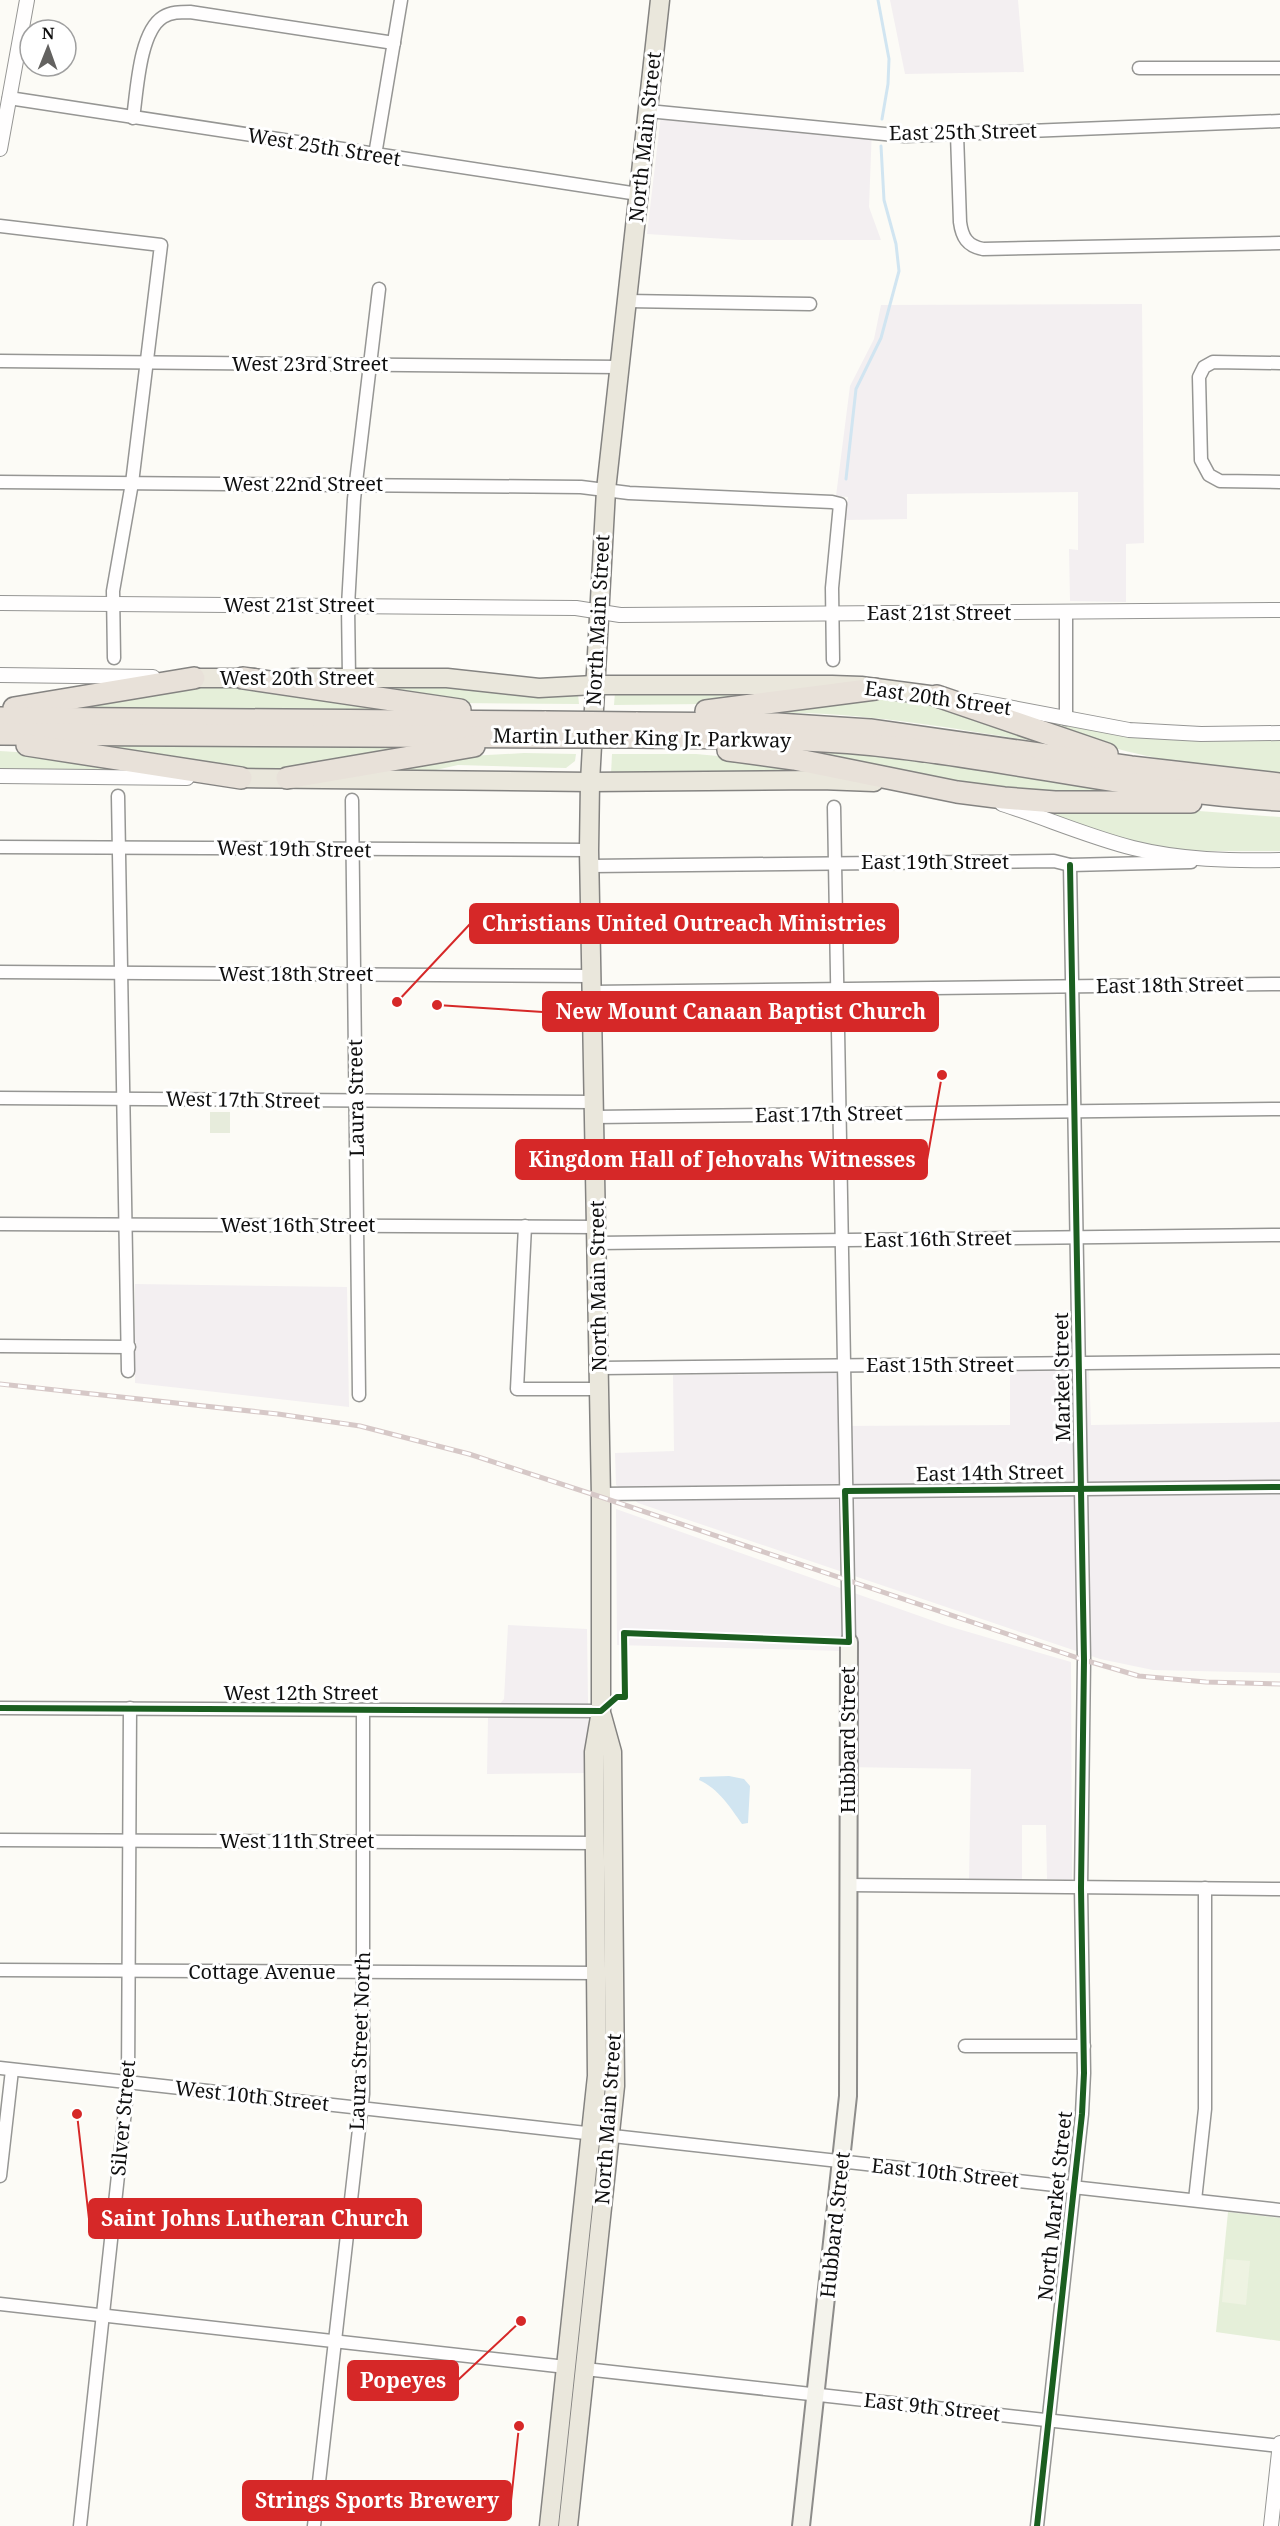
<svg xmlns="http://www.w3.org/2000/svg" width="1280" height="2526" viewBox="0 0 1280 2526" font-family="'Noto Serif',serif">
<style>
.industrial{fill:#f3eff1}
.green{fill:#e5efd9}
.cemetery{fill:#e7ecdc}
.pitch{fill:#eef3e2}
.water{fill:#d1e5f1}
.lines{fill:none;stroke-linecap:round;stroke-linejoin:round}
.stream{stroke:#d1e5f1;stroke-width:3}
.minor-casing{stroke:#969694;stroke-width:15}
.tertiary-casing{stroke:#969694;stroke-width:16}
.secondary-casing{stroke:#8d8c8a;stroke-width:20}
.primary-casing{stroke:#848381;stroke-width:21}
.motorway-casing{stroke:#848381;stroke-width:24}
.minor{stroke:#fffefe;stroke-width:12}
.tertiary{stroke:#fffefe;stroke-width:14}
.secondary{stroke:#f4f3ec;stroke-width:16}
.primary{stroke:#eae7dc;stroke-width:18}
.motorway{stroke:#e8e1d9;stroke-width:21}
.rail-casing{stroke:#d6c8c7;stroke-width:5}
.rail{stroke:#fff;stroke-width:3;stroke-dasharray:9;stroke-linecap:butt}
.motorway-bridge-casing{stroke:#848381;stroke-width:24;stroke-linecap:butt}
.motorway-bridge{stroke:#e8e1d9;stroke-width:21}
.cycleway-casing{stroke:#fff;stroke-width:10}
.cycleway{stroke:#1b5e20;stroke-width:6}
.labels{text-anchor:middle;stroke-width:6;stroke-linejoin:round;paint-order:stroke}
.street-label{font-size:20px;fill:#101010;stroke:#fff}
.leader{fill:none;stroke:#d62828;stroke-width:2}
.callout-dot{fill:#d62828;stroke:#fff;stroke-width:2}
.callout{fill:#d62828;stroke:#d62828;stroke-width:2}
.callout-label{font-size:21px;text-anchor:middle;font-weight:bold;fill:#fff}
</style>
<rect width="100%" height="100%" fill="#fcfbf6"/>
<!-- industrial -->
<g class="industrial">
<path d="M 890,0 L 1018,0 L 1024,72 L 905,74 Z"/>
<path d="M 662,106 L 872,127 L 869,207 L 881,240 L 742,240 L 647,234 Z"/>
<path d="M 1142,304 L 1144,543 L 1126,544 L 1126,602 L 1070,601 L 1069,549 L 1078,550 L 1078,492 L 907,494 L 907,519 L 845,520 L 848,497 L 836,496 L 850,386 L 874,339 L 881,305 Z"/>
<path d="M 135,1284 L 347,1287 L 349,1407 L 135,1383 Z"/>
<path d="M 1010,1370 L 1089,1370 L 1091,1425 L 1280,1422 L 1280,1673 L 1153,1670 L 1100,1659 L 638,1503 L 616,1485 L 615,1453 L 674,1451 L 673,1375 L 837,1373 L 839,1426 L 1010,1425 Z"/>
<path d="M 616,1509 L 948,1626 L 1071,1662 L 1072,1880 L 1047,1879 L 1046,1825 L 1022,1825 L 1022,1879 L 969,1879 L 971,1769 L 843,1767 L 844,1651 L 617,1645 Z"/>
<path d="M 508,1625 L 587,1629 L 589,1773 L 487,1774 L 488,1717 L 504,1699 Z"/>
</g>
<!-- green -->
<g class="green">
<path d="M 337,681 L 578,694 L 579,704 L 458,703 Z"/>
<path d="M 253,685 L 438,714 L 284,709 L 43,709 L 156,688 Z"/>
<path d="M 827,689 L 703,704 L 614,705 L 615,692 Z"/>
<path d="M 886,697 L 938,702 L 1058,745 C 960,730 861,710 761,713 L 863,698 Z"/>
<path d="M 1007,711 L 1280,739 L 1280,773 C 1222,770 1163,762 1107,746 C 1073,737 1040,723 1007,711 Z"/>
<path d="M 67,743 L 460,744 L 305,767 L 277,769 L 222,768 Z"/>
<path d="M 0,751 L 48,754 L 164,770 L 0,772 Z"/>
<path d="M 796,751 C 905,750 1025,777 1134,794 L 1021,795 Z"/>
<path d="M 524,753 L 576,754 L 575,761 L 566,768 L 458,765 L 422,773 L 333,774 L 451,757 Z"/>
<path d="M 612,754 L 696,754 L 751,759 L 884,779 L 611,774 Z"/>
<path d="M 1028,806 L 1199,811 L 1280,817 L 1280,851 L 1171,851 L 1114,837 Z"/>
<path d="M 1228,2212 L 1280,2218 L 1280,2341 L 1216,2332 Z"/>
</g>
<!-- cemetery -->
<rect class="cemetery" x="210" y="1112" width="20" height="21"/>
<!-- pitch -->
<path class="pitch" d="M 1226,2259 L 1250,2261 L 1246,2305 L 1222,2302 Z"/>
<!-- water -->
<path class="water" d="M 729,1776 L 744,1779 L 750,1786 L 748,1823 L 742,1824 C 730,1807 719,1789 699,1780 L 700,1777 Z"/>
<g class="lines">
<!-- stream -->
<g class="stream">
<path d="M 878,0 L 889,59 L 888,84 L 882,119"/>
<path d="M 846,479 L 856,389 L 881,338 L 899,271 L 896,244 L 884,200 L 881,146"/>
</g>
<defs>
<g id="minor">
<path d="M 1139,68 L 1280,68"/>
<path d="M 9,98 L 638,194"/>
<path d="M 648,111 L 905,136 L 1280,121"/>
<path d="M 133,118 C 137,92 139,32 163,17 C 171,12 180,12 190,12 L 394,43"/>
<path d="M 957,134 L 960,222 C 962,237 967,246 983,249 L 1280,243"/>
<path d="M 375,155 L 401,0"/>
<path d="M 0,226 L 161,245 L 132,483 L 113,591 L 114,658"/>
<path d="M 627,301 L 810,304"/>
<path d="M 0,361 L 620,367"/>
<path d="M 1280,363 L 1213,362 L 1204,367 L 1199,377 L 1201,460 L 1209,475 L 1220,481 L 1280,482"/>
<path d="M 0,482 L 581,487 L 629,493 L 832,502 L 840,504 L 832,588 L 833,660"/>
<path d="M 1066,612 L 1066,719"/>
<path d="M 349,678 L 348,606 L 354,499 L 379,289"/>
<path d="M 118,796 L 128,1371"/>
<path d="M 352,800 L 359,1395"/>
<path d="M 834,807 L 849,1642"/>
<path d="M 0,847 L 589,850"/>
<path d="M 590,866 L 1054,861 L 1070,865 L 1191,862"/>
<path d="M 0,972 L 592,976"/>
<path d="M 592,992 L 1280,984"/>
<path d="M 0,1098 L 594,1102"/>
<path d="M 594,1117 L 1280,1109"/>
<path d="M 0,1224 L 597,1227"/>
<path d="M 525,1226 L 517,1389 L 600,1389"/>
<path d="M 597,1243 L 1280,1235"/>
<path d="M 0,1346 L 129,1347"/>
<path d="M 600,1368 L 1280,1361"/>
<path d="M 601,1494 L 1280,1487"/>
<path d="M 0,1708 L 601,1711"/>
<path d="M 0,1840 L 594,1843"/>
<path d="M 848,1885 L 1280,1889"/>
<path d="M 0,1970 L 596,1973"/>
<path d="M 965,2046 L 1084,2046"/>
<path d="M 0,2068 L 1280,2210"/>
<path d="M 0,2176 L 12,2070"/>
<path d="M 1195,2200 L 1205,2109 L 1205,1888"/>
<path d="M 0,2304 L 566,2367"/>
<path d="M 585,2369 L 1280,2446"/>
<path d="M 80,2526 L 128,2083 L 130,1708"/>
<path d="M 314,2526 L 363,2094 L 363,1710"/>
<path d="M 1037,2526 L 1082,2114 L 1084,2073 L 1081,1888 L 1084,1660 L 1070,865"/>
</g>
<g id="tertiary">
<path d="M 0,149 L 27,0"/>
<path d="M 0,603 L 576,608 L 620,615 L 1280,610"/>
<path d="M 0,675 L 153,677"/>
<path d="M 976,701 L 1129,730 L 1201,734 L 1280,733"/>
<path d="M 0,776 L 187,778"/>
<path d="M 1002,804 C 1046,818 1089,837 1133,848 C 1181,860 1231,861 1280,860"/>
<path d="M 1271,2526 L 1280,2443"/>
</g>
<path id="secondary" d="M 801,2526 L 848,2096 L 849,1642"/>
<g id="primary">
<path d="M 194,678 L 255,678"/>
<path d="M 292,678 L 447,678 L 539,688 L 594,685 L 832,685 L 861,686 L 937,696"/>
<path d="M 241,778 L 590,782 L 821,780 L 874,782"/>
<path d="M 549,2526 L 597,2076 L 594,1752 L 601,1711 L 601,1497 L 589,850 L 590,782 L 606,490 L 660,0"/>
<path d="M 568,2526 L 615,2086 L 612,1752 L 602,1716"/>
</g>
<g id="motorway">
<path d="M 243,678 L 460,710"/>
<path d="M 937,696 L 1107,754"/>
<path d="M 14,708 L 194,678"/>
<path d="M 706,711 L 875,689"/>
<path d="M 0,718 L 546,722"/>
<path d="M 636,723 L 777,724 L 870,730 L 1131,767 L 1280,784"/>
<path d="M 0,734 L 546,737"/>
<path d="M 637,737 C 725,738 814,737 901,748 C 1028,763 1152,793 1280,800"/>
<path d="M 27,745 L 241,778"/>
<path d="M 728,750 L 794,759 L 957,792 L 1004,798 L 1055,802 L 1191,802"/>
<path d="M 287,778 L 474,746"/>
</g>
</defs>
<!-- minor casing -->
<use href="#minor" class="minor-casing"/>
<!-- tertiary casing -->
<use href="#tertiary" class="tertiary-casing"/>
<!-- secondary casing -->
<use href="#secondary" class="secondary-casing"/>
<!-- primary casing -->
<use href="#primary" class="primary-casing"/>
<!-- motorway casing -->
<use href="#motorway" class="motorway-casing"/>
<!-- minor -->
<use href="#minor" class="minor"/>
<!-- tertiary -->
<use href="#tertiary" class="tertiary"/>
<!-- secondary -->
<use href="#secondary" class="secondary"/>
<!-- primary -->
<use href="#primary" class="primary"/>
<!-- motorway -->
<use href="#motorway" class="motorway"/>
<defs>
<path id="rail" d="M 0,1384 L 278,1414 L 360,1426 L 469,1454 L 601,1497 L 1084,1660 L 1139,1676 L 1206,1682 L 1280,1684"/>
</defs>
<!-- rail casing -->
<use href="#rail" class="rail-casing"/>
<!-- rail -->
<use href="#rail" class="rail"/>
<defs>
<g id="motorway-bridge">
<path d="M 546,722 L 636,723"/>
<path d="M 546,737 L 637,737"/>
</g>
</defs>
<!-- motorway-bridge casing -->
<use href="#motorway-bridge" class="motorway-bridge-casing"/>
<!-- motorway-bridge -->
<use href="#motorway-bridge" class="motorway-bridge"/>
<defs>
<g id="cycleway">
<path d="M 0,1708 L 601,1711 L 617,1697 L 625,1697 L 624,1633 L 849,1642 L 845,1491 L 1280,1487"/>
<path d="M 1037,2526 L 1082,2114 L 1084,2073 L 1081,1888 L 1084,1660 L 1070,865"/>
</g>
</defs>
<!-- cycleway casing -->
<use href="#cycleway" class="cycleway-casing"/>
<!-- cycleway -->
<use href="#cycleway" class="cycleway"/>
</g>
<g class="labels">
<!-- street labels -->
<g class="street-label">
<text transform="translate(963 132) rotate(-1)" y="7">East 25th Street</text>
<text transform="translate(645 137) rotate(-84)" y="7">North Main Street</text>
<text transform="translate(324 147) rotate(9)" y="7">West 25th Street</text>
<text x="310" y="371">West 23rd Street</text>
<text x="303" y="491">West 22nd Street</text>
<text x="299" y="612">West 21st Street</text>
<text x="939" y="620">East 21st Street</text>
<text transform="translate(598 620) rotate(-87)" y="7">North Main Street</text>
<text x="297" y="685">West 20th Street</text>
<text transform="translate(938 698) rotate(8)" y="7">East 20th Street</text>
<text transform="translate(642 738) rotate(1)" y="7">Martin Luther King Jr. Parkway</text>
<text transform="translate(294 849) rotate(1)" y="7">West 19th Street</text>
<text x="935" y="869">East 19th Street</text>
<text x="296" y="981">West 18th Street</text>
<text transform="translate(1170 985) rotate(-1)" y="7">East 18th Street</text>
<text transform="translate(356 1098) rotate(-91)" y="7">Laura Street</text>
<text transform="translate(243 1100) rotate(1)" y="7">West 17th Street</text>
<text transform="translate(829 1114) rotate(-1)" y="7">East 17th Street</text>
<text x="298" y="1232">West 16th Street</text>
<text transform="translate(938 1239) rotate(-1)" y="7">East 16th Street</text>
<text transform="translate(598 1286) rotate(-91)" y="7">North Main Street</text>
<text x="940" y="1372">East 15th Street</text>
<text transform="translate(1062 1377) rotate(-91)" y="7">Market Street</text>
<text transform="translate(990 1473) rotate(-1)" y="7">East 14th Street</text>
<text x="301" y="1700">West 12th Street</text>
<text transform="translate(848 1740) rotate(-90)" y="7">Hubbard Street</text>
<text x="297" y="1848">West 11th Street</text>
<text x="262" y="1979">Cottage Avenue</text>
<text transform="translate(360 2041) rotate(-88)" y="7">Laura Street North</text>
<text transform="translate(252 2096) rotate(6)" y="7">West 10th Street</text>
<text transform="translate(123 2118) rotate(-85)" y="7">Silver Street</text>
<text transform="translate(608 2119) rotate(-86)" y="7">North Main Street</text>
<text transform="translate(945 2173) rotate(6)" y="7">East 10th Street</text>
<text transform="translate(1055 2206) rotate(-84)" y="7">North Market Street</text>
<text transform="translate(835 2225) rotate(-84)" y="7">Hubbard Street</text>
<text transform="translate(932 2407) rotate(6)" y="7">East 9th Street</text>
</g>
</g>
<!-- callouts -->
<path class="leader" d="M397 1002L470 924M437 1005L543 1012M942 1075L927 1160M77 2114L89 2219M521 2321L458 2380M519 2426L511 2501"/>
<g class="callout-dot">
<circle cx="397" cy="1002" r="6"/>
<circle cx="437" cy="1005" r="6"/>
<circle cx="942" cy="1075" r="6"/>
<circle cx="77" cy="2114" r="6"/>
<circle cx="521" cy="2321" r="6"/>
<circle cx="519" cy="2426" r="6"/>
</g>
<g class="callout">
<rect x="470" y="904" width="428" height="39" rx="6"/>
<rect x="543" y="992" width="395" height="39" rx="6"/>
<rect x="516" y="1140" width="411" height="39" rx="6"/>
<rect x="89" y="2199" width="332" height="39" rx="6"/>
<rect x="348" y="2361" width="110" height="39" rx="6"/>
<rect x="243" y="2481" width="268" height="39" rx="6"/>
</g>
<g class="callout-label">
<text x="684" y="931">Christians United Outreach Ministries</text>
<text x="741" y="1019">New Mount Canaan Baptist Church</text>
<text x="722" y="1167">Kingdom Hall of Jehovahs Witnesses</text>
<text x="255" y="2226">Saint Johns Lutheran Church</text>
<text x="403" y="2388">Popeyes</text>
<text x="377" y="2508">Strings Sports Brewery</text>
</g>
<!-- north arrow -->
<g transform="translate(48 48) rotate(1)"><circle r="28" fill="#ffffff" stroke="#9f9f9f" stroke-width="1.5"/>
<path d="M0-4.5L10 22L0 15L-10 22Z" fill="#636260"/>
<text y="-9" font-size="16" font-weight="bold" text-anchor="middle" fill="#101010">N</text>
</g>
</svg>
